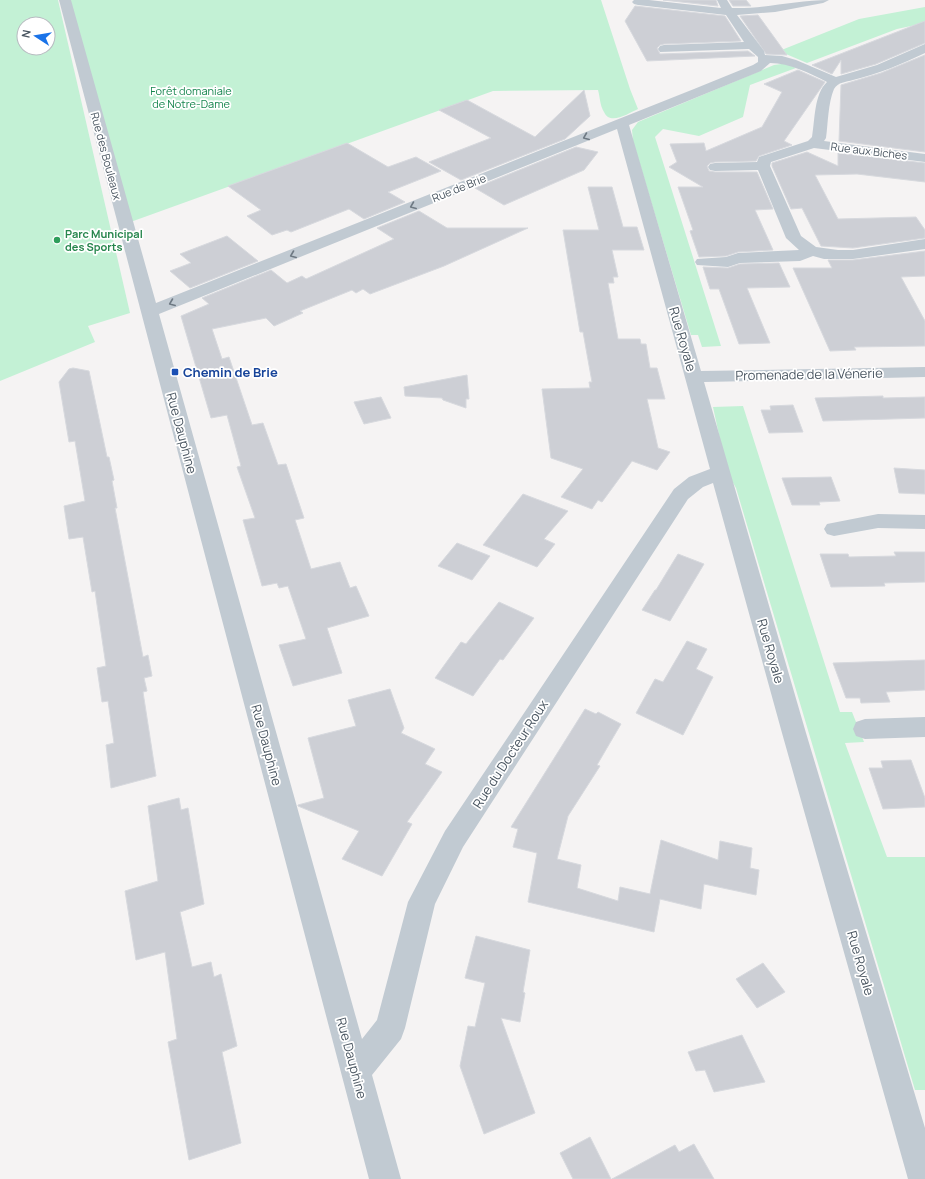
<svg xmlns="http://www.w3.org/2000/svg" width="925" height="1179" viewBox="0 0 925 1179" font-family="Manrope,sans-serif">
<style>
.green{fill:#c3f1d5;fill-rule:evenodd}
.building{fill:#cdcfd5;stroke:#d7d9de}
.lines{fill:none;stroke-linecap:round;stroke-linejoin:round}
.minor{fill:#c1cad2;fill-rule:evenodd}
.oneway{stroke:#6e7983}
.leisure-dot{fill:#2e9e5b;stroke:#fff;stroke-width:1.5}
.transit-dot{fill:#1a4fb4;stroke:#fff;stroke-width:1.5}
.labels{text-anchor:middle;stroke-width:3.5;stroke-linejoin:round;paint-order:stroke}
.far-park-label{font-size:11px;fill:#17864f;stroke:#fff}
.far-street-label{font-size:11px;fill:#4a5661;stroke:#fff}
.far-leisure-label{font-size:11px;font-weight:bold;fill:#27864d;stroke:#fff;text-anchor:start}
.street-label{font-size:13px;fill:#4a5661;stroke:#fff}
.transit-label{font-size:13px;font-weight:bold;fill:#164399;stroke:#fff;text-anchor:start}
</style>
<rect width="100%" height="100%" fill="#f5f3f3"/>
<!-- green -->
<g class="green">
<path d="M 0,0 L 58,0 L 130,313 L 88,326 L 95,342 L 0,381 ZM 24,24 L 48,24 L 48,48 L 24,48 Z"/>
<path d="M 65,0 L 601,0 L 630,89 L 638,109 C 629,113 610,126 604,112 C 600,106 600,97 598,90 L 493,91 L 125,224 Z"/>
<path d="M 925,7 L 925,23 L 897,29 L 807,63 L 779,51 L 859,19 Z"/>
<path d="M 781,64 L 787,64 L 796,68 L 750,85 L 743,117 L 699,136 L 663,129 L 655,137 L 721,346 L 702,347 L 698,335 L 691,335 L 633,141 L 632,130 L 638,122 L 774,65 Z"/>
<path d="M 743,406 L 840,712 L 852,712 L 864,742 L 845,743 L 887,857 L 925,857 L 925,1090 L 915,1090 L 736,488 L 727,472 L 713,407 Z"/>
</g>
<!-- building -->
<g class="building">
<path d="M 663,0 L 716,0 L 718,6 Z"/>
<path d="M 729,0 L 746,0 L 751,6 L 733,6 Z"/>
<path d="M 635,6 L 725,16 L 741,41 L 664,44 L 660,45 L 657,48 L 660,54 L 748,51 L 755,56 L 647,61 L 625,21 Z"/>
<path d="M 758,15 L 766,26 L 787,55 L 766,54 L 740,16 Z"/>
<path d="M 925,21 L 925,43 L 876,64 L 841,74 L 841,60 L 832,74 L 812,65 Z"/>
<path d="M 925,55 L 925,152 L 839,141 L 841,85 L 881,73 Z"/>
<path d="M 798,70 L 825,82 L 784,141 L 792,145 L 759,156 L 756,161 L 715,162 L 710,163 L 707,166 L 709,171 L 715,172 L 757,172 L 773,209 L 755,210 L 773,250 L 738,252 L 726,256 L 699,257 L 690,231 L 693,230 L 678,187 L 703,187 L 669,167 L 677,162 L 670,144 L 704,143 L 706,151 L 762,127 L 782,92 L 764,84 Z"/>
<path d="M 584,90 L 590,116 L 565,139 L 461,180 L 429,162 L 491,138 L 439,110 L 467,100 L 535,137 Z"/>
<path d="M 347,143 L 388,167 L 416,157 L 441,171 L 388,192 L 405,202 L 364,219 L 349,209 L 291,232 L 287,230 L 272,235 L 247,216 L 261,210 L 228,186 Z"/>
<path d="M 576,147 L 598,152 L 584,170 L 504,205 L 475,188 Z"/>
<path d="M 807,152 L 838,166 L 838,153 L 925,163 L 925,182 L 857,174 L 815,175 L 838,219 L 916,217 L 925,230 L 925,238 L 853,248 L 821,246 L 802,208 L 791,209 L 772,166 L 772,163 Z"/>
<path d="M 588,187 L 612,187 L 623,227 L 637,227 L 644,250 L 612,250 L 618,277 L 613,277 L 614,283 L 608,283 L 618,339 L 640,339 L 641,344 L 646,344 L 650,368 L 657,368 L 665,399 L 647,399 L 658,448 L 670,452 L 657,470 L 632,461 L 602,502 L 598,500 L 592,509 L 561,497 L 583,469 L 551,458 L 542,389 L 590,388 L 589,382 L 592,382 L 583,332 L 580,332 L 563,230 L 599,230 Z"/>
<path d="M 419,211 L 447,228 L 528,228 L 444,266 L 370,294 L 363,289 L 356,293 L 352,290 L 300,311 L 303,313 L 274,326 L 266,318 L 212,329 L 222,359 L 229,357 L 252,425 L 263,423 L 278,465 L 286,464 L 304,518 L 295,520 L 311,569 L 340,562 L 350,588 L 356,586 L 369,616 L 327,628 L 342,673 L 293,686 L 279,645 L 306,639 L 288,586 L 279,588 L 277,583 L 262,586 L 243,520 L 255,518 L 237,467 L 241,466 L 227,415 L 211,418 L 181,316 L 209,304 L 202,298 L 271,270 L 287,283 L 302,276 L 306,279 L 394,239 L 377,228 Z"/>
<path d="M 227,236 L 258,261 L 190,288 L 170,271 L 191,263 L 180,254 Z"/>
<path d="M 925,251 L 925,276 L 901,277 L 925,321 L 925,346 L 854,347 L 856,350 L 830,351 L 793,268 L 832,268 L 828,260 L 853,260 Z"/>
<path d="M 779,263 L 790,287 L 747,288 L 770,343 L 739,344 L 719,289 L 710,289 L 703,267 L 728,268 L 740,264 Z"/>
<path d="M 73,368 L 89,371 L 107,457 L 109,457 L 114,480 L 112,481 L 117,508 L 115,508 L 143,657 L 148,655 L 152,676 L 144,678 L 147,691 L 143,692 L 156,776 L 111,788 L 106,745 L 114,743 L 108,701 L 102,702 L 97,668 L 106,666 L 95,591 L 92,592 L 83,537 L 69,539 L 64,506 L 85,501 L 75,441 L 69,442 L 59,382 L 69,369 Z"/>
<path d="M 467,375 L 469,399 L 466,399 L 466,408 L 443,400 L 442,398 L 405,396 L 404,387 Z"/>
<path d="M 883,396 L 883,398 L 925,397 L 925,418 L 823,421 L 815,398 Z"/>
<path d="M 381,397 L 391,418 L 364,424 L 354,402 Z"/>
<path d="M 793,405 L 803,432 L 769,433 L 761,410 L 771,410 L 770,406 Z"/>
<path d="M 894,468 L 925,470 L 925,494 L 899,493 Z"/>
<path d="M 831,477 L 840,501 L 819,502 L 820,505 L 792,505 L 782,478 Z"/>
<path d="M 523,494 L 568,511 L 544,539 L 555,544 L 537,567 L 483,545 Z"/>
<path d="M 457,543 L 490,556 L 472,580 L 438,566 Z"/>
<path d="M 894,552 L 925,552 L 925,582 L 884,583 L 885,586 L 831,587 L 820,554 L 848,554 L 849,557 L 896,556 Z"/>
<path d="M 678,554 L 704,564 L 670,621 L 642,610 L 655,590 L 656,590 Z"/>
<path d="M 499,602 L 534,618 L 503,660 L 500,659 L 473,696 L 435,678 L 461,642 L 466,644 Z"/>
<path d="M 687,641 L 707,649 L 696,669 L 713,677 L 683,735 L 636,713 L 655,679 L 663,682 Z"/>
<path d="M 925,660 L 925,690 L 886,692 L 890,702 L 861,703 L 860,698 L 846,698 L 833,663 Z"/>
<path d="M 390,689 L 404,728 L 401,733 L 435,749 L 425,764 L 442,772 L 407,822 L 412,824 L 382,876 L 342,859 L 359,831 L 298,806 L 298,805 L 324,798 L 308,738 L 356,726 L 348,700 Z"/>
<path d="M 585,709 L 596,714 L 598,712 L 621,724 L 597,765 L 600,766 L 568,816 L 557,859 L 581,865 L 577,888 L 618,901 L 620,887 L 650,894 L 661,840 L 718,860 L 720,841 L 752,848 L 750,868 L 759,870 L 756,895 L 704,884 L 701,909 L 660,899 L 654,932 L 528,902 L 537,853 L 513,847 L 518,829 L 511,827 Z"/>
<path d="M 911,760 L 925,798 L 925,807 L 883,809 L 869,768 L 883,768 L 881,761 Z"/>
<path d="M 179,798 L 181,810 L 188,808 L 204,904 L 180,912 L 192,967 L 211,962 L 214,977 L 221,974 L 237,1046 L 222,1052 L 241,1143 L 189,1160 L 168,1042 L 177,1039 L 165,952 L 136,960 L 125,891 L 158,881 L 148,806 Z"/>
<path d="M 476,936 L 530,950 L 523,992 L 525,993 L 520,1022 L 501,1018 L 535,1113 L 484,1134 L 460,1066 L 468,1026 L 475,1027 L 485,983 L 465,978 Z"/>
<path d="M 763,963 L 785,992 L 757,1008 L 736,979 Z"/>
<path d="M 742,1035 L 765,1082 L 714,1092 L 705,1070 L 696,1071 L 688,1052 Z"/>
<path d="M 590,1137 L 611,1179 L 573,1179 L 560,1153 Z"/>
<path d="M 694,1144 L 714,1179 L 612,1179 L 675,1145 L 679,1152 Z"/>
</g>
<g class="lines">
<!-- minor -->
<g class="minor">
<path d="M 59,0 L 71,0 L 156,303 L 694,89 L 753,65 L 758,62 L 758,57 L 749,49 L 660,52 L 658,49 L 660,46 L 664,45 L 744,42 L 726,15 L 638,5 L 634,4 L 632,2 L 634,0 L 649,0 L 721,8 L 717,0 L 727,0 L 732,8 C 765,9 796,0 829,0 L 823,3 L 775,12 L 737,15 L 764,51 L 765,55 L 782,56 L 796,60 L 836,77 L 877,65 L 925,44 L 925,53 C 902,64 878,74 853,80 C 846,82 838,82 834,89 C 828,103 828,123 826,138 L 824,141 L 925,154 L 925,162 L 814,148 L 771,162 L 770,166 L 801,236 L 816,247 L 838,250 L 853,250 L 925,239 L 925,249 L 853,259 L 824,259 L 813,256 L 800,261 L 740,263 L 728,267 L 697,265 L 695,262 L 697,259 L 726,257 L 738,253 L 799,250 L 786,238 L 758,170 L 715,171 L 710,170 L 708,167 L 710,164 L 715,163 L 757,162 L 759,157 L 808,141 L 812,137 C 815,120 814,94 827,82 C 809,73 790,63 770,63 L 761,71 L 629,125 L 701,371 L 925,367 L 925,377 L 704,382 L 806,733 L 925,1128 L 925,1179 L 908,1179 L 782,733 L 713,483 L 703,487 L 688,499 L 463,847 L 435,904 L 405,1028 L 401,1039 L 372,1075 L 401,1179 L 369,1179 ZM 617,129 L 710,469 L 689,477 L 674,489 L 445,831 L 408,902 L 377,1020 L 362,1039 L 159,314 Z"/>
<path d="M 878,514 L 925,515 L 925,529 L 878,528 L 834,536 L 827,534 L 824,529 L 827,524 Z"/>
<path d="M 925,717 L 925,737 L 865,739 L 856,736 L 853,729 L 856,722 L 865,719 Z"/>
</g>
</g>
<!-- one-way arrows -->
<defs><path id="oneway-chevron" d="M-2-3.5L2.5 0L-2 3.5" fill="none" stroke-width="1.6" stroke-linecap="round" stroke-linejoin="round"/></defs>
<g class="oneway">
<use href="#oneway-chevron" transform="translate(586 137) rotate(158)"/>
<use href="#oneway-chevron" transform="translate(413 206) rotate(158)"/>
<use href="#oneway-chevron" transform="translate(293 255) rotate(158)"/>
<use href="#oneway-chevron" transform="translate(172 303) rotate(158)"/>
</g>
<!-- markers -->
<circle class="leisure-dot" cx="57" cy="240" r="4"/>
<rect class="transit-dot" x="171" y="368" width="8" height="8" rx="2"/>
<g class="labels">
<!-- far-park labels -->
<g class="far-park-label">
<text x="191" y="95">Forêt domaniale<tspan x="191" dy="13">de Notre-Dame</tspan></text>
</g>
<!-- far-street labels -->
<g class="far-street-label">
<text transform="translate(869 151) rotate(7)" y="4">Rue aux Biches</text>
<text transform="translate(106 156) rotate(75)" y="4">Rue des Bouleaux</text>
<text transform="translate(459 188) rotate(-22)" y="4">Rue de Brie</text>
</g>
<!-- far-leisure labels -->
<g class="far-leisure-label">
<text x="65" y="238">Parc Municipal<tspan x="65" dy="13">des Sports</tspan></text>
</g>
<!-- street labels -->
<g class="street-label">
<text transform="translate(683 339) rotate(74)" y="5">Rue Royale</text>
<text transform="translate(809 374) rotate(-1)" y="5">Promenade de la Vénerie</text>
<text transform="translate(182 433) rotate(75)" y="5">Rue Dauphine</text>
<text transform="translate(771 651) rotate(74)" y="5">Rue Royale</text>
<text transform="translate(267 745) rotate(75)" y="5">Rue Dauphine</text>
<text transform="translate(510 754) rotate(-57)" y="5">Rue du Docteur Roux</text>
<text transform="translate(861 963) rotate(74)" y="5">Rue Royale</text>
<text transform="translate(352 1058) rotate(75)" y="5">Rue Dauphine</text>
</g>
<!-- transit labels -->
<g class="transit-label">
<text x="183" y="377">Chemin de Brie</text>
</g>
</g>
<!-- north arrow -->
<g transform="translate(36 36) rotate(282)"><circle r="19" fill="#ffffff" stroke="#b7bbc0"/>
<path d="M0-3L7 15L0 10L-7 15Z" fill="#1a73e8"/>
<text y="-6" font-size="11" font-weight="bold" text-anchor="middle" fill="#4a5661">N</text>
</g>
</svg>
